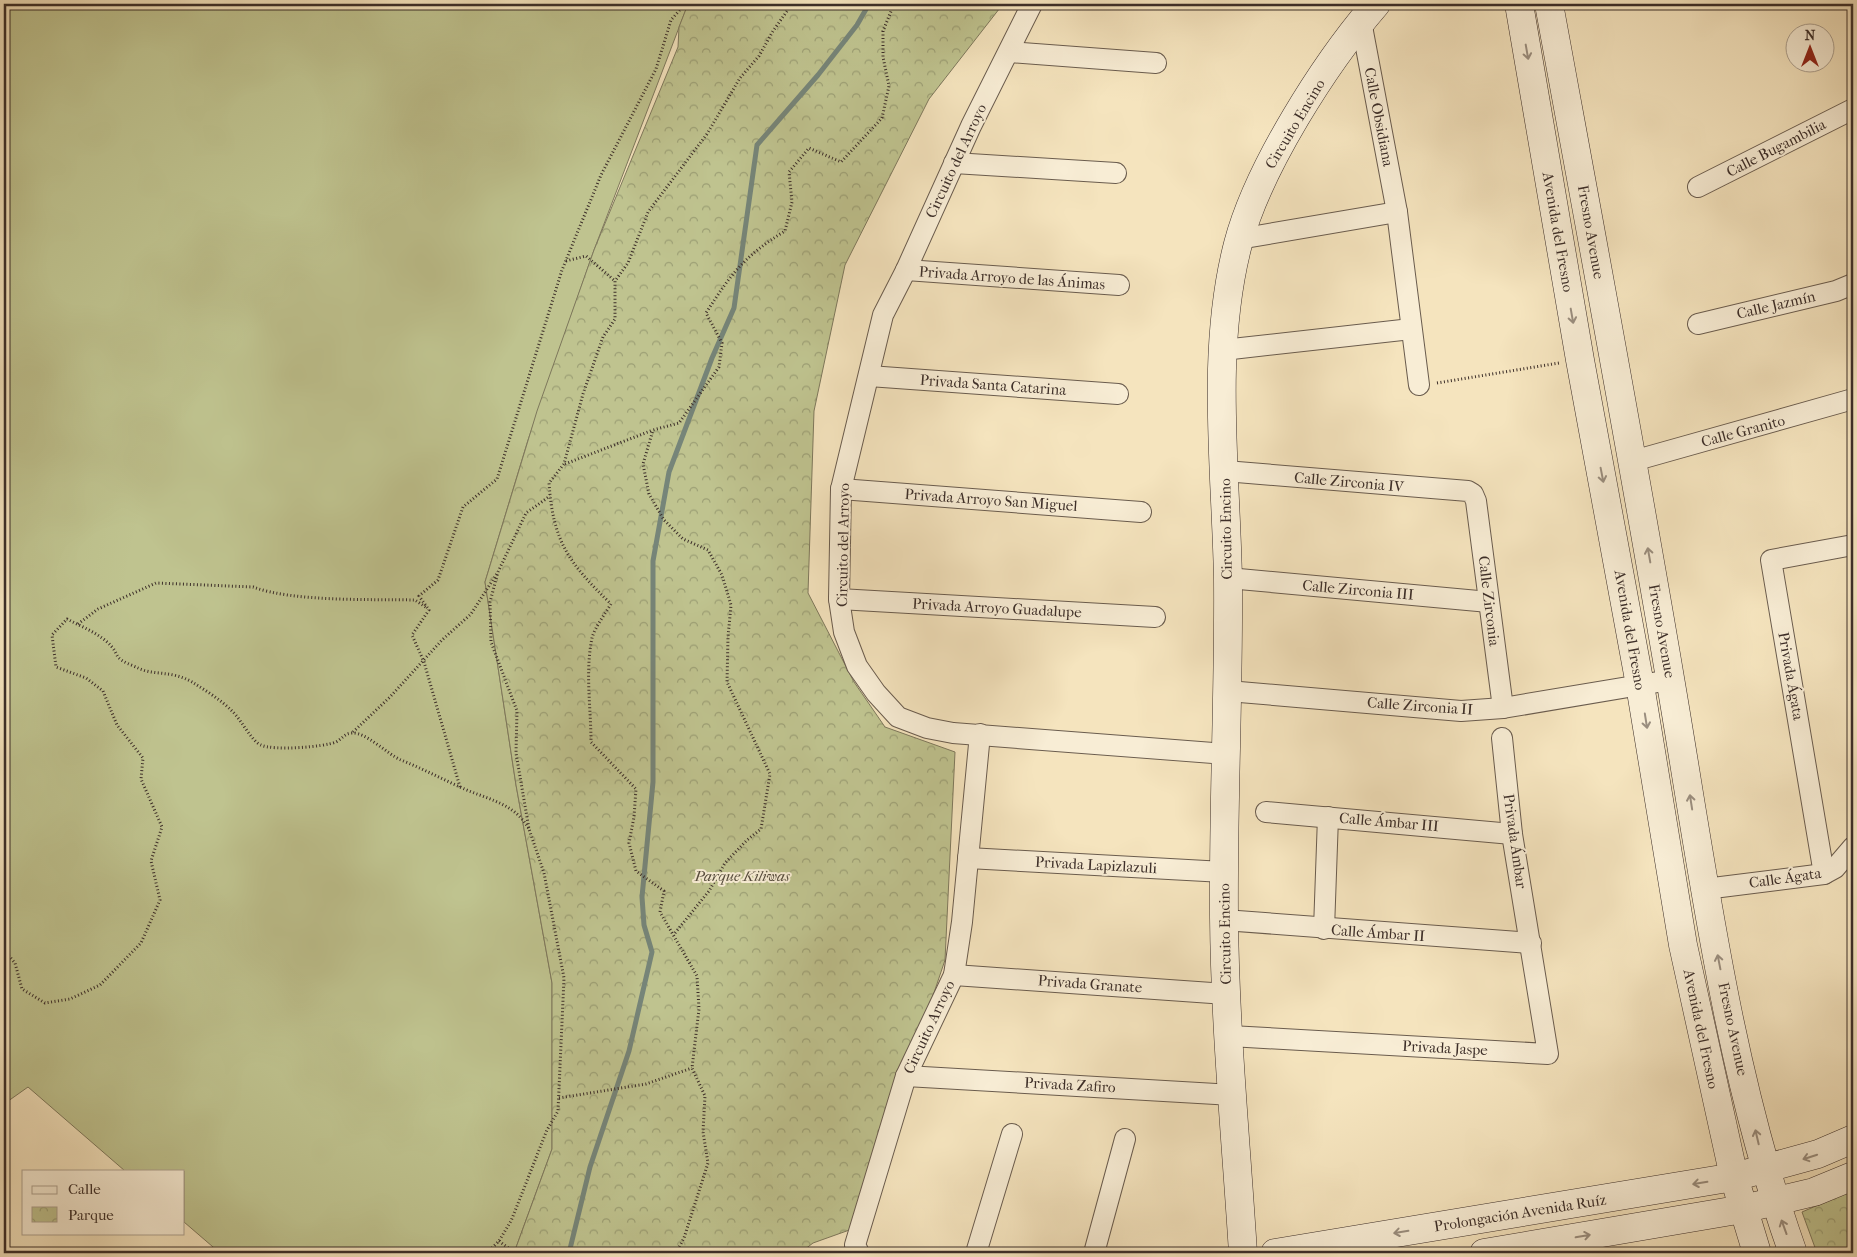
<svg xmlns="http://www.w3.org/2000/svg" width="1857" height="1257" viewBox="0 0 1857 1257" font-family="'IM FELL French Canon',serif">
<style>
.grass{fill:#bfc38f;stroke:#7e785c}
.park{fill:url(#park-crowns);stroke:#7e785c}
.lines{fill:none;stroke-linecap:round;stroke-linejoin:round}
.stream{stroke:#768579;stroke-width:5}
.street-casing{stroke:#6a5c4e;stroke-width:22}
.secondary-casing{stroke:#3c2e29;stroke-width:29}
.path{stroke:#3c2e29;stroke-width:3;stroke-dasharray:1 2.5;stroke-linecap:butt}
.street{stroke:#f8edd5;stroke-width:20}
.secondary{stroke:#f8edd5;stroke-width:28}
.oneway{stroke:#9a8e7f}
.labels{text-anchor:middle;stroke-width:4;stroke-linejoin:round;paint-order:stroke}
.street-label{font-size:15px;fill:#3c2e29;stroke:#f8edd5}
.park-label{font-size:15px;font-style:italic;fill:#564c3d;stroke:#f8edd5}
</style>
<defs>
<pattern id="park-crowns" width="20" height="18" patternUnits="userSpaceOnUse" patternTransform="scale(1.25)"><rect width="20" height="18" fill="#bfc38f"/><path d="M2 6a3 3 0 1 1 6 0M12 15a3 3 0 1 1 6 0" fill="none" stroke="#9c9f75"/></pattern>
</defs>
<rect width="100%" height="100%" fill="#f5e4be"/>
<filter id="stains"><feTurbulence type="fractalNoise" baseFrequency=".004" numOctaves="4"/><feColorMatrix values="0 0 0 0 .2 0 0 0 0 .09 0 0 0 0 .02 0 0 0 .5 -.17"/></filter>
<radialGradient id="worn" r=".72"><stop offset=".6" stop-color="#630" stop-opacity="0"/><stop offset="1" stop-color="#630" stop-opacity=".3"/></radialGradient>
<!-- grass -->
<path class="grass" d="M 4,4 L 688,4 L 594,250 L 528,440 L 485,582 L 516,785 L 552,983 L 552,1149 L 514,1253 L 220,1253 L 184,1222 L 184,1171 L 125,1171 L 28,1087 L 4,1104 Z"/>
<!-- park -->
<g class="park">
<path d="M 688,4 L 1003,4 L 929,99 L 845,265 L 814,411 L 808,593 L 854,682 L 885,727 L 955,752 L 945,960 L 855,1228 L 813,1243 L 800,1253 L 514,1253 L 552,1149 L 552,983 L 516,785 L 485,582 L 537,411 L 594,250 L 678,47 L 679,27 Z"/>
<path d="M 1853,1190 L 1853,1253 L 1817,1253 L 1802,1212 Z"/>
</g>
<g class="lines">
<!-- stream -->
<path class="stream" d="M 569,1253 L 590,1167 L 629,1051 L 652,952 L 644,925 L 642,897 L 653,782 L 653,561 L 669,472 L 712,358 L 734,308 L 757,145 L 818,75 L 857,25 L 869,4"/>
<defs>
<g id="street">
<path d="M 1032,4 L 971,126 L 906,270 L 883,315 L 841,489 L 839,599 L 844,632 L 857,666 L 876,693 L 898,717 L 927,728 L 953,733 L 1226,754"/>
<path d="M 1361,21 L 1397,212 L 1419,385"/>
<path d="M 1010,52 L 1156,63"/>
<path d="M 954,163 L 1116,173"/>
<path d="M 1698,187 L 1853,109"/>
<path d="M 1239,239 L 1397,212"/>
<path d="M 906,270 L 1119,285"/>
<path d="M 1698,324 L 1836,291 L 1853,284"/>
<path d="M 1223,350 L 1411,329"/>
<path d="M 869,376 L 1118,394"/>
<path d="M 1633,461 L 1853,399"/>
<path d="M 1225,471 L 1468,491 L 1473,494 L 1476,501 L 1503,708"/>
<path d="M 841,489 L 1141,512"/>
<path d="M 1228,578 L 1489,602"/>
<path d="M 839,599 L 1155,617"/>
<path d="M 1228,691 L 1461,711 L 1503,708 L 1670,680"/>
<path d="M 1266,812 L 1512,834"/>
<path d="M 968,858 L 1224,872"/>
<path d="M 1824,874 L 1771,560 L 1853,545"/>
<path d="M 1705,889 L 1824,874 L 1835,868 L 1853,847"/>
<path d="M 1224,920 L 1531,943"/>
<path d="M 1324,929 L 1328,817"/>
<path d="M 954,975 L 1226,994"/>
<path d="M 1230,1036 L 1548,1054 L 1512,834 L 1502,738"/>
<path d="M 906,1076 L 1233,1095"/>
<path d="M 859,1253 L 855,1245 L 906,1076 L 954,975 L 962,922 L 980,734"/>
<path d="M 976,1253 L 1012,1134"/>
<path d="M 1094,1253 L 1125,1139"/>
</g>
<g id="secondary">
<path d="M 1519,4 L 1580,360 L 1640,685 L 1683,945 L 1734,1177 L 1757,1253"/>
<path d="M 1549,4 C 1590,228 1632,453 1670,678 C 1703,871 1727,1068 1793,1253"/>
<path d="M 1243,1253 C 1236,1141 1225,1029 1224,917 C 1223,804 1229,692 1228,580 C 1226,470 1210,351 1238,244 C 1258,168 1325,63 1376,4"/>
<path d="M 1275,1253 L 1734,1177 L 1818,1154 L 1853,1139"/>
<path d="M 1484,1253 L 1743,1209 L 1814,1192 L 1853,1176"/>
</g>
</defs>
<!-- street casing -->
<use href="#street" class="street-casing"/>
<!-- secondary casing -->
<use href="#secondary" class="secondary-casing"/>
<!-- path -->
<g class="path">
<path d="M 566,261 L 586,256 L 615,281"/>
<path d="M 1437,383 L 1559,363"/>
<path d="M 565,464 L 653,430"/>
<path d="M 78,624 L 98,609 L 156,583 L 253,587 C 294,602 369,599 415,600 L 427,608"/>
<path d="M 353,732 L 390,697 L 442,640 L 471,614 L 498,572 L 526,513 L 550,496"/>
<path d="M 460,787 L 424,662 L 412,635 L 429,610 L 419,596 L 438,580 L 463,507 L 497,479 L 562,270 L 601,175 L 656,69 L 671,20 L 685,4"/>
<path d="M 675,933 L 709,891 L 725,863 L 747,840 L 761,829 L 770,774 L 727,682 L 728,637 L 731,605 L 722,575 L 708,550 L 683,539 L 664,520 L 649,494 L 643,464 L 653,430 L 679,423 L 719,367 L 722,343 L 706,313 C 731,274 744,256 785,231 L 792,202 L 789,172 L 809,148 L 841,162 L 882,118 L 889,86 L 883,57 L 883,31 L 894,4"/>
<path d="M 4,950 L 15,963 L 22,989 L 45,1003 L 70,999 L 100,985 L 141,943 L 160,900 L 151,861 L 162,827 L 141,779 L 143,758 L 117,725 L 103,691 L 86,678 L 56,667 L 52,635 L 67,619 C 82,627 101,634 112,647 C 115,650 116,654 118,657 C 122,662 132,665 138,668 C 155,676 171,670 192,682 C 205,690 221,700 232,711 C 241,719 252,742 261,745 C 273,751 324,747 336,742 C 342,739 345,733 352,733 C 366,732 387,754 401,760 C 421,768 440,778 460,787 C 485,799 514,802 529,829"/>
<path d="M 559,1098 L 646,1084 L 692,1068"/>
<path d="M 499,1241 L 515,1253"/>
<path d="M 487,1253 L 499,1241 L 511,1221 L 547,1130 L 558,1111 L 564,978 L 544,873 L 529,829 L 516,753 L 517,711 L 491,642 L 490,602 L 498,572"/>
<path d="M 676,1253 L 684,1238 L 708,1163 L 703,1132 L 705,1096 L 692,1068 L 699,1009 L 697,976 L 660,912 L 664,891 L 636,871 L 629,843 L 634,817 L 636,789 L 591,742 C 591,708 585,672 592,638 C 595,627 605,614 611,604 C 570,564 553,543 549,483 L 564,464 L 583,394 L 603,337 L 615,319 L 615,281 L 628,263 L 648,212 L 707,134 L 740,78 L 759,56 L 773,31 L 792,4"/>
</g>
<!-- street -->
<use href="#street" class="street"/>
<!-- secondary -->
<use href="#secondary" class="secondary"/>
</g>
<!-- one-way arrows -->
<defs><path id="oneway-shaft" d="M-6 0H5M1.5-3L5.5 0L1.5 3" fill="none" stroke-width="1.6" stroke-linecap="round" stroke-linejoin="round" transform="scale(1.25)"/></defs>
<g class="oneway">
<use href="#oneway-shaft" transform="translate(1527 52) rotate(80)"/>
<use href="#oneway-shaft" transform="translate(1572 316) rotate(80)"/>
<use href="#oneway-shaft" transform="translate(1602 475) rotate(79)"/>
<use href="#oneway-shaft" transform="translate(1649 555) rotate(-100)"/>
<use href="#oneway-shaft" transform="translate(1646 721) rotate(81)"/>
<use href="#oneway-shaft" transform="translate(1691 802) rotate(-99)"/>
<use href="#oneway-shaft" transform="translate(1719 962) rotate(-101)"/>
<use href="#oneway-shaft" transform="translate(1757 1137) rotate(-103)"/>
<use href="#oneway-shaft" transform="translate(1810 1157) rotate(162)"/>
<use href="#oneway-shaft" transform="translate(1700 1183) rotate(171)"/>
<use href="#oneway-shaft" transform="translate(1784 1227) rotate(-110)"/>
<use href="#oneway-shaft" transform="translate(1401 1232) rotate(171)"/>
<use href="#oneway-shaft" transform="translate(1583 1236) rotate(-10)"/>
</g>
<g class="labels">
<!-- street labels -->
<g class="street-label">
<text transform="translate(1379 117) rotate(79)" y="5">Calle Obsidiana</text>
<text transform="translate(1295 124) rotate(-59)" y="5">Circuito Encino</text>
<text transform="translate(1776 148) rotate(-27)" y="5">Calle Bugambilia</text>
<text transform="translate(956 161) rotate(-65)" y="5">Circuito del Arroyo</text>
<text transform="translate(1558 232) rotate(80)" y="5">Avenida del Fresno</text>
<text transform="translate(1591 232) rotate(80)" y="5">Fresno Avenue</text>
<text transform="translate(1012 278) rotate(4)" y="5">Privada Arroyo de las Ánimas</text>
<text transform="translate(1776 305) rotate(-13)" y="5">Calle Jazmín</text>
<text transform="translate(993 385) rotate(4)" y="5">Privada Santa Catarina</text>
<text transform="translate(1743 431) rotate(-15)" y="5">Calle Granito</text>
<text transform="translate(1349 482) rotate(5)" y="5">Calle Zirconia IV</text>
<text transform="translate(991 500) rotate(4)" y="5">Privada Arroyo San Miguel</text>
<text transform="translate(1226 529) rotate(-91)" y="5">Circuito Encino</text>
<text transform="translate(843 545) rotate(-89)" y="5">Circuito del Arroyo</text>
<text transform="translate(1358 590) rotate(5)" y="5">Calle Zirconia III</text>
<text transform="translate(1489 601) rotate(83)" y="5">Calle Zirconia</text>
<text transform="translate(997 608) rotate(3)" y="5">Privada Arroyo Guadalupe</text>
<text transform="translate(1630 630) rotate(80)" y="5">Avenida del Fresno</text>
<text transform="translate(1662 631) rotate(80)" y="5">Fresno Avenue</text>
<text transform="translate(1791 676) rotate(80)" y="5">Privada Ágata</text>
<text transform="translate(1420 706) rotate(4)" y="5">Calle Zirconia II</text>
<text transform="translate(1389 822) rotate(5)" y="5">Calle Ámbar III</text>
<text transform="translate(1515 841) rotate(82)" y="5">Privada Ámbar</text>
<text transform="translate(1096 865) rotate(3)" y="5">Privada Lapizlazuli</text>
<text transform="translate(1785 878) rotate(-8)" y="5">Calle Ágata</text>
<text transform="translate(1378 933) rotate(4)" y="5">Calle Ámbar II</text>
<text transform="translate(1225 934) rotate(-91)" y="5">Circuito Encino</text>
<text transform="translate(1090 984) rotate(4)" y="5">Privada Granate</text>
<text transform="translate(929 1027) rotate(-65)" y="5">Circuito Arroyo</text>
<text transform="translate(1701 1029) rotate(78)" y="5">Avenida del Fresno</text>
<text transform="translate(1733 1029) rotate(78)" y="5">Fresno Avenue</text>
<text transform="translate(1445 1048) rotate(3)" y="5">Privada Jaspe</text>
<text transform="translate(1070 1085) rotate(3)" y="5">Privada Zafiro</text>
<text transform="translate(1520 1213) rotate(-9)" y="5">Prolongación Avenida Ruíz</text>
</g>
<!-- park labels -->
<g class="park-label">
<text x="742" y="881">Parque Kiliwas</text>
</g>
</g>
<!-- margin -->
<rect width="1857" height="1257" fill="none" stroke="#f5e4be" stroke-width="20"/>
<rect x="5" y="5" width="1847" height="1247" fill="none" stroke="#3c2e29" stroke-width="2.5"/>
<rect x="10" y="10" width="1837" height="1237" fill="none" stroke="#3c2e29"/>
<!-- legend -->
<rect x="22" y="1170" width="162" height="65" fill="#f8edd5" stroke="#ada190"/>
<rect x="32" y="1186" width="25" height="8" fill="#f8edd5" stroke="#ada190"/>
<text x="68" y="1194" font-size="15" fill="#3c2e29">Calle</text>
<rect x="32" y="1207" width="25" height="15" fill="url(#park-crowns)" stroke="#ada190"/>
<text x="68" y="1220" font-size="15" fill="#3c2e29">Parque</text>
<!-- north arrow -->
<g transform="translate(1810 48)"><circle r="24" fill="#f8edd5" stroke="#ada190"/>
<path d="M0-4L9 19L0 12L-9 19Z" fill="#8f2418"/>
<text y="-8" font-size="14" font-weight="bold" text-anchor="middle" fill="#3c2e29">N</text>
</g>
<rect width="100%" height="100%" filter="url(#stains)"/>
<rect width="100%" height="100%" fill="url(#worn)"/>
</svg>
